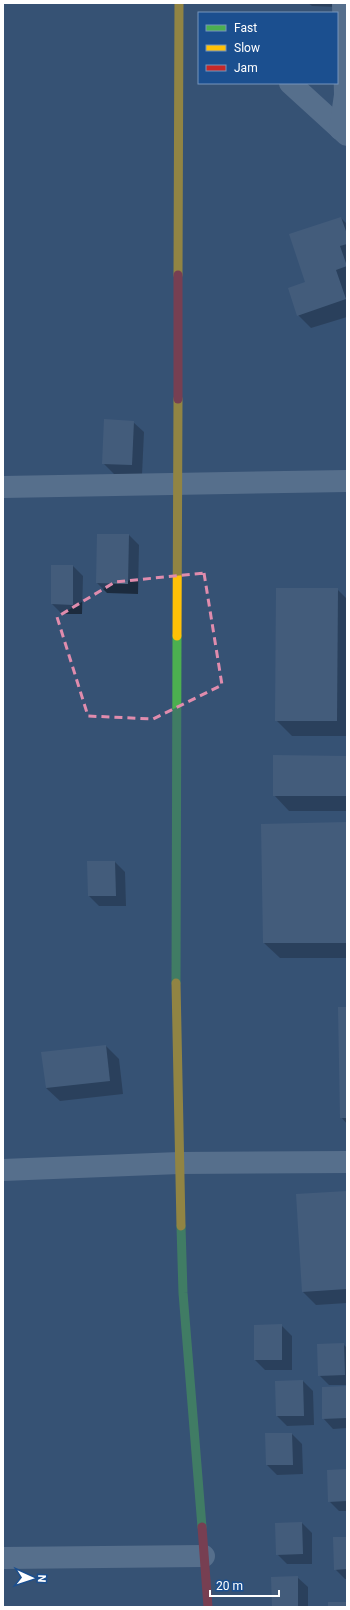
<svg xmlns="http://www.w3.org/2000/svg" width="350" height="1610" viewBox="0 0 350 1610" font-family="Roboto,sans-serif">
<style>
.shadow{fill:#0007}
.building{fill:#526984}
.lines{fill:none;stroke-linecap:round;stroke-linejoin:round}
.street{stroke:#7d92a8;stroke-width:22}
.fast{stroke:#4caf50;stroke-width:9}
.slow{stroke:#ffc107;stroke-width:9}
.jam{stroke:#c62828;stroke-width:9}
.marked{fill:none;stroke:#e08cad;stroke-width:3;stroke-dasharray:8 5;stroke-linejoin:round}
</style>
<rect width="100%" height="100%" fill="#365274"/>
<!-- shadow -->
<g class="shadow">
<path d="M 308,3 L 337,3 L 337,7 L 312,6 Z"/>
<path d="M 341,218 L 347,224 L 347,317 L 311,328 L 298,315 L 306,283 Z"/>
<path d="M 133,422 L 144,432 L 142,475 L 114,474 L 103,463 Z"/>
<path d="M 129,535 L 139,545 L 138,594 L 107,593 L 97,583 Z"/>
<path d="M 52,566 L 73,566 L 83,576 L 82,614 L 62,614 L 52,604 Z"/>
<path d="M 337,589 L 347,599 L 347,736 L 292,736 L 276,720 Z"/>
<path d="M 347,757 L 347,811 L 289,811 L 274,795 Z"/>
<path d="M 347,823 L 347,958 L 280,958 L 264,943 Z"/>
<path d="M 115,862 L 125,872 L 126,906 L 99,906 L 89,896 Z"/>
<path d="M 347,1008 L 347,1124 L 341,1117 Z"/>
<path d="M 106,1046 L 119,1059 L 123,1094 L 60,1101 L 46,1088 Z"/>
<path d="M 347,1192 L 347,1303 L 316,1305 L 303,1292 Z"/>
<path d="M 281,1325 L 292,1336 L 292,1370 L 265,1370 L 255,1360 Z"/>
<path d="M 343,1344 L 347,1348 L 347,1385 L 329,1385 L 319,1375 Z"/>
<path d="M 303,1381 L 313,1391 L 314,1425 L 287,1426 L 277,1416 L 276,1382 Z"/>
<path d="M 347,1387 L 347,1428 L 333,1429 L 323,1418 Z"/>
<path d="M 292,1434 L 302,1444 L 303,1474 L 277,1475 L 267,1465 Z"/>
<path d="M 347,1470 L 347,1511 L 339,1511 L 329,1501 Z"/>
<path d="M 302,1523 L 312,1533 L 312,1564 L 287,1564 L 277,1554 Z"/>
<path d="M 347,1538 L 347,1579 L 345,1579 L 335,1569 Z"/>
<path d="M 297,1577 L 308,1587 L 308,1607 L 273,1607 Z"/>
</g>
<!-- building -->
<g class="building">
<path d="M 341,217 L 347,234 L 347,244 L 340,246 L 347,266 L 336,270 L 346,299 L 297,316 L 288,288 L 305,282 L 289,234 Z"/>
<path d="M 104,419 L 134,421 L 132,465 L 102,464 Z"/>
<path d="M 97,534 L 129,534 L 128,584 L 96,583 Z"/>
<path d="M 51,565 L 73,565 L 73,605 L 51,604 Z"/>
<path d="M 276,588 L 338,588 L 337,721 L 275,721 Z"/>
<path d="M 273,755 L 347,756 L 347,796 L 273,796 Z"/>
<path d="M 347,822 L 347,943 L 263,943 L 261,824 Z"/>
<path d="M 87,861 L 115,861 L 116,896 L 88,896 Z"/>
<path d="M 338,1007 L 347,1007 L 347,1118 L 340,1118 Z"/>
<path d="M 106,1045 L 110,1081 L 46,1088 L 41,1052 Z"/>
<path d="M 347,1191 L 347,1289 L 302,1292 L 296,1194 Z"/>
<path d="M 282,1324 L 282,1360 L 254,1360 L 254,1325 Z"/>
<path d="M 344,1343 L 345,1375 L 318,1376 L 317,1344 Z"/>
<path d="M 303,1380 L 304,1416 L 276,1416 L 275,1381 Z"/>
<path d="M 347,1386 L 347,1418 L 322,1419 L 322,1387 Z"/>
<path d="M 265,1433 L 292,1433 L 293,1465 L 266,1465 Z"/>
<path d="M 347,1469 L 347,1501 L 328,1502 L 327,1470 Z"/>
<path d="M 302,1522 L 303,1554 L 276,1555 L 275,1523 Z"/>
<path d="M 333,1537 L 347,1537 L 347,1569 L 334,1570 Z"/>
<path d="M 298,1576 L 298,1607 L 272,1607 L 271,1577 Z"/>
<rect x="328" y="1602" width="19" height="5"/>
</g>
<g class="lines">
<!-- street -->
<g class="street">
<path d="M 290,83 L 347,135"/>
<path d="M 340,129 L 345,95 L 343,3"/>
<path d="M 3,487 L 347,481"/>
<path d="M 3,1170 L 179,1163 L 347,1162"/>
<path d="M 3,1558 L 204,1556"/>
</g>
<!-- fast -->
<g class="fast">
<path d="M 176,983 L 177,636"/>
<path d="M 181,1226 L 183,1293 L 202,1527"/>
</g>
<!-- slow -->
<g class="slow">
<path d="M 178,275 L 179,3"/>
<path d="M 177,636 L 178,399"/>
<path d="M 176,983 L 181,1226"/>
</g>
<!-- jam -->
<g class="jam">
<path d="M 178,399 L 178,275"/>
<path d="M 202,1527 L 208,1607"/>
</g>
</g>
<!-- marked area -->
<path d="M0 0H350V1610H0ZM 204,573 L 222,685 L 153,719 L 88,716 L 57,617 L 115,582 Z" fill="#365274" fill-opacity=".55" fill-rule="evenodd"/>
<path class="marked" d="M 204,573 L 222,685 L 153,719 L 88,716 L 57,617 L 115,582 Z"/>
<!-- border -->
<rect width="350" height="1610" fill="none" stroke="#ffffff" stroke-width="8"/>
<!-- legend -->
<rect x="198" y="12" width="140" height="72" fill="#1b4f8f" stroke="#7695bc"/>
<rect x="206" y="25" width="20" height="6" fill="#4caf50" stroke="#7695bc"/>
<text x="234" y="32" font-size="12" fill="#ffffff">Fast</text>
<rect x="206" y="45" width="20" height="6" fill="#ffc107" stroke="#7695bc"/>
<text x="234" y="52" font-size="12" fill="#ffffff">Slow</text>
<rect x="206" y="65" width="20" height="6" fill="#c62828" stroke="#7695bc"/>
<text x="234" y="72" font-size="12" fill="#ffffff">Jam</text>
<!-- north arrow -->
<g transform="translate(32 1578) rotate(93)" stroke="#1b4f8f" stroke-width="3" paint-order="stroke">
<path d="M0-3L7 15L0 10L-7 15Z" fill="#ffffff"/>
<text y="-6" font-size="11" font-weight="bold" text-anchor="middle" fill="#ffffff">N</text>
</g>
<!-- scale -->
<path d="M210 1590v6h69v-6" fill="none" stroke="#ffffff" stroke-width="2"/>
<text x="216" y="1590" font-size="12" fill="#ffffff" stroke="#1b4f8f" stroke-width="3" paint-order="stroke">20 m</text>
</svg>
